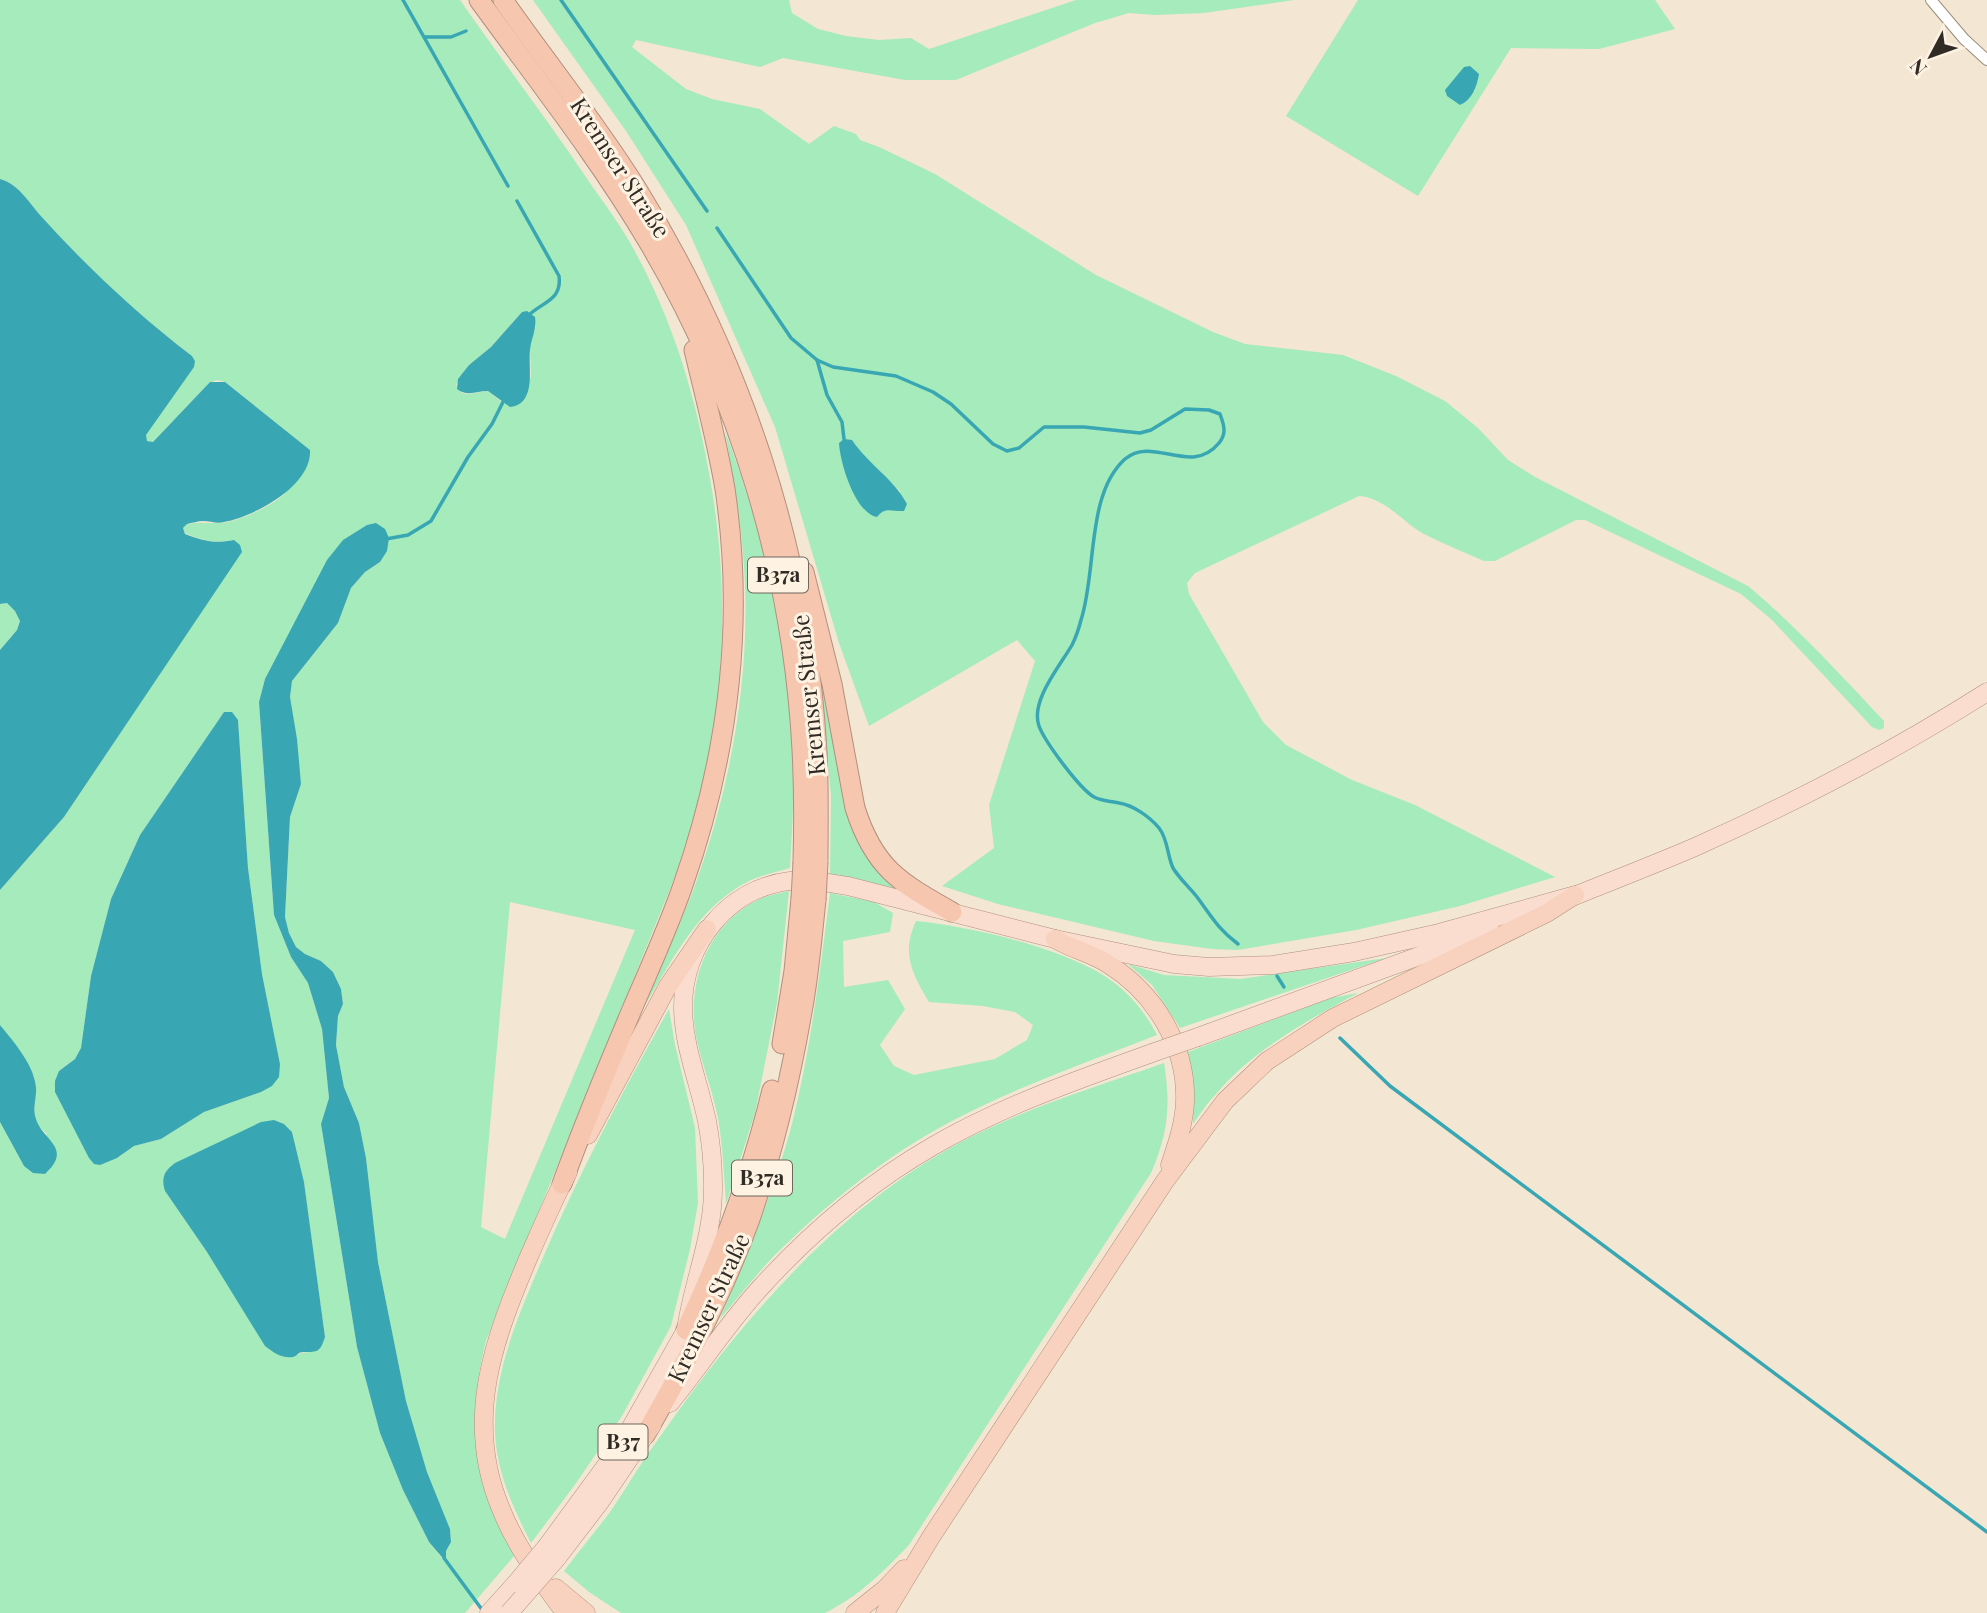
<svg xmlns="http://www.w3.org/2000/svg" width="1987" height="1613" viewBox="0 0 1987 1613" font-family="'Playfair Display',serif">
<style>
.green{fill:#a5ebbc;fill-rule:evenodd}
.water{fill:#39a7b3}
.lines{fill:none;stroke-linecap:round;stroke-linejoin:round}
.stream{stroke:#39a7b3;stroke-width:3.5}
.minor-casing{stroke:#998c7a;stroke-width:12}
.primary-casing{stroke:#b1907e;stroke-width:19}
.trunk-casing{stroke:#b1907e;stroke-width:19}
.motorway-casing{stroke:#b1907e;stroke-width:21}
.minor{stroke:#fff;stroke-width:10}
.primary{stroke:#faddce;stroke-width:18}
.trunk{stroke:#f8d2be;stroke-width:18}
.motorway{stroke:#f6c7ae;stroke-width:19}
.primary-bridge-casing{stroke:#b1907e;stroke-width:19;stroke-linecap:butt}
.motorway-bridge-casing{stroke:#b1907e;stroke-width:21;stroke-linecap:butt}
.primary-bridge{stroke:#faddce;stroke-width:18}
.motorway-bridge{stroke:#f6c7ae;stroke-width:19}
.labels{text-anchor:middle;stroke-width:6;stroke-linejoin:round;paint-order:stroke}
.shield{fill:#fef3e3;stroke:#6e675d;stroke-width:2}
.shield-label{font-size:21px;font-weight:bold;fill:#302b24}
.street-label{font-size:23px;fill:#302b24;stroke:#fef3e3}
</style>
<rect width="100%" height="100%" fill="#f3e6d2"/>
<!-- green -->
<g class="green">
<path d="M 0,0 L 460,0 C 503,62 550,123 592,186 C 606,206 621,226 633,248 C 668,311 691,380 705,452 C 736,603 725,739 672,884 L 486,1341 C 466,1421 472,1484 515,1555 L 465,1613 L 0,1613 L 0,1122 L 24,1166 L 47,1134 L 38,1126 L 34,1117 L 36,1087 L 34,1076 L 0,1025 L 0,890 L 64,817 L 241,552 L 234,540 C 215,544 203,541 185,533 L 183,528 L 187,524 C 199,522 208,523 220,523 C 235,523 275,505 285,493 C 295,482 302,464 310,450 L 225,382 L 217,380 L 209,383 L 153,442 L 147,441 L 145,435 L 193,367 L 195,361 L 192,356 C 137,314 86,266 40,215 C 29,202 17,183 0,179 ZM 522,312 L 536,325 L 530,346 L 531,377 L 503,403 L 488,391 L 468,394 L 462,393 L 456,385 L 469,365 L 491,347 ZM 389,538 L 380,562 L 365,572 L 351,588 L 338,623 L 292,681 L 290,697 L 301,784 L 290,817 L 285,917 L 289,933 L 296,947 L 305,954 L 321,961 L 333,972 L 341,989 L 343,1004 L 338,1016 L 336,1045 L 344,1087 L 359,1123 L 366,1158 L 378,1262 L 406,1401 L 427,1472 L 450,1529 L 451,1542 L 446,1551 L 445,1562 L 429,1542 L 403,1490 L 380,1433 L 357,1347 L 321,1124 L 329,1098 L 322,1029 L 308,983 L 291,957 L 274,915 L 259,702 L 265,679 ZM 224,712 L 238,720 L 248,868 L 262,974 L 280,1064 L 261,1092 L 204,1112 L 161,1139 L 134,1146 L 117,1158 L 59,1071 L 75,1059 L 81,1048 L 91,976 L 111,899 L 140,835 ZM 510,902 L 635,930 L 505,1239 L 481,1227 ZM 274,1120 L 284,1124 L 292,1132 L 304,1182 L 325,1337 C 318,1358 308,1348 292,1357 L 207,1252 L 165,1191 Z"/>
<path d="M 533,0 L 789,0 L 792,13 L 818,29 L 846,36 L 879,40 L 911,38 L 929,49 L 1076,0 L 1294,0 L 1204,13 L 1155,15 L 1129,13 L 1095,23 L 956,80 L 905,80 L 783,58 L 760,67 L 636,40 L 632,47 L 686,89 L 712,99 L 760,109 L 809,144 L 834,126 L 856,134 L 860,140 L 879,147 L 935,174 L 1096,275 L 1213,332 L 1245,344 L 1343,355 L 1396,376 L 1445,401 L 1478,428 L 1508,460 L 1535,477 L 1748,586 C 1797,627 1840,674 1884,721 L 1884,728 L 1879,730 L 1872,727 L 1771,619 L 1741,594 L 1585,520 L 1576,520 L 1495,561 L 1484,561 C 1464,552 1444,544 1424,534 C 1402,522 1386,498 1359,496 L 1195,573 L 1187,583 L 1189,594 L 1263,722 L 1286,745 L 1352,780 L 1415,805 L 1555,877 L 1460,906 L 1356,930 L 1238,950 L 1212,949 L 1154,941 L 998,904 L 942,886 L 994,848 L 989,805 L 1035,661 L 1017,640 L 869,726 L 839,643 L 775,427 L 686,225 L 626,131 ZM 852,440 L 861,455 L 900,491 L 899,511 L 890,509 L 881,512 Z"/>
<path d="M 1358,0 L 1655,0 L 1675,29 L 1599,49 L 1511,48 L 1418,196 L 1286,116 Z"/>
<path d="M 725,431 C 769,546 794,675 793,799 C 793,822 791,845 790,868 C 777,872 761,875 749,881 C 699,906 673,958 646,1004 C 661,967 678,929 693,891 C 729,793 749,688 745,584 C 743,532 734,481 725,431 Z"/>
<path d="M 7,603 L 15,610 L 20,621 L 17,630 L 0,650 L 0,604 Z"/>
<path d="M 817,652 L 846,810 C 857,843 871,869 898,891 L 830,874 L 831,796 Z"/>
<path d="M 789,891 L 777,1003 L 755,1113 L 726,1204 C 724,1175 723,1147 718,1118 C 713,1092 703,1067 697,1041 C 685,987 706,925 758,900 C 767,895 779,894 789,891 Z"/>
<path d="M 830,893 L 874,902 L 893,913 L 890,932 L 843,941 L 844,987 L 888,980 L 905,1009 L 880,1045 L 894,1066 L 914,1075 L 995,1059 L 1027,1040 L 1033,1025 L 1015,1012 L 983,1006 L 929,1002 C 912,973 901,954 916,921 C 973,927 1054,946 1103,975 C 1126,989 1145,1011 1157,1035 C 1088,1062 1016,1087 950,1122 C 884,1157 825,1205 772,1258 C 754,1277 737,1299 720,1319 C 747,1255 774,1191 792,1124 C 811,1048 820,971 830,893 Z"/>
<path d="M 1386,958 L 1180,1028 L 1152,985 L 1128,964 L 1164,975 L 1240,979 Z"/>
<path d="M 1358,993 C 1308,1020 1253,1050 1216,1094 C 1207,1103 1200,1114 1193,1124 L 1193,1080 L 1188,1052 L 1331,998 Z"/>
<path d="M 669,1009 L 675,1045 L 695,1128 L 698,1203 L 690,1249 L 671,1326 L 622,1416 L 574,1486 L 531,1543 C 513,1508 497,1473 495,1433 C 493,1372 519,1314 542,1260 C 579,1173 623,1091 669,1009 Z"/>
<path d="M 1164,1063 C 1171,1105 1168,1134 1151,1173 L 909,1545 C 883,1572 859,1596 825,1613 L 621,1613 L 589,1592 L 564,1571 C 579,1551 595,1532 610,1512 C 626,1489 640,1464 657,1441 C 738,1325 834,1210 961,1142 C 1025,1108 1096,1087 1164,1063 Z"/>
</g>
<!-- water -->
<g class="water">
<path d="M 1470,66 L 1479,74 C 1477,86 1472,100 1460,105 L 1447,96 L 1445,90 L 1464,67 Z"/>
<path d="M 0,179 C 17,183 29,202 40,215 C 86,266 137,314 192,356 L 195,361 L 194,367 L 146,435 L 147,441 L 153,442 L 210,382 L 225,382 L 310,450 C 312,486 255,516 224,522 C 217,524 210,521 203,521 C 198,521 192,523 187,524 L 183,528 L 185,534 C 203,541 215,544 234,540 L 240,545 L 242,552 L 64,817 L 0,890 L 0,650 L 17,630 L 20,621 L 15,611 L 7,603 L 0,604 Z"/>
<path d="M 527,311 L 535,317 C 537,329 531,339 530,350 C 528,368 537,404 510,407 L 488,391 C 477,391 467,397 457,389 L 458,379 L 469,365 L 491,347 L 522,312 Z"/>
<path d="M 844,439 L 852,440 C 868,464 894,479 907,504 L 904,511 C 893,512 885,506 877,517 C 855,513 840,463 839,443 Z"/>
<path d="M 376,523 L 385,529 L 389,538 L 387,551 L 380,562 L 365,572 L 351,588 L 338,623 L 292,681 L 290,697 L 297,739 L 301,784 L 290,817 L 285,917 L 289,933 L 296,947 L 305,954 L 321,961 L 333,972 L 341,989 L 343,1004 L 338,1016 L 336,1045 L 344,1087 L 359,1123 L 366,1158 L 378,1262 L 406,1401 L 427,1472 L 450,1529 L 451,1542 L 446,1551 L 446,1562 L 429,1542 L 403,1490 L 380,1433 L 357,1347 L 321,1124 L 329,1098 L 322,1029 L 308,983 L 291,957 L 274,915 L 259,702 L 265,679 L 327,560 L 343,540 L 367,525 Z"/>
<path d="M 224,712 L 232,712 L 238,720 L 248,868 L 262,974 L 280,1064 L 279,1077 L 272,1086 L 261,1092 L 204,1112 L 161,1139 L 134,1146 L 117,1158 L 100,1165 L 94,1164 L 89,1158 L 55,1092 L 55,1081 L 59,1071 L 75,1059 L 81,1048 L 91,976 L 111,899 L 140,835 Z"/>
<path d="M 0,1025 C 14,1042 34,1065 36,1087 C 37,1097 32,1109 36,1119 C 42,1140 74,1148 45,1174 L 33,1173 L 24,1166 L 0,1122 Z"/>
<path d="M 274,1120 L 284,1124 L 292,1132 L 304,1182 L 325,1337 C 320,1352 318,1352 304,1352 C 297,1352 299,1355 293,1357 C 282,1359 273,1352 265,1346 L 207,1252 L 165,1191 C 161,1178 164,1171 175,1163 L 261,1122 Z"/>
</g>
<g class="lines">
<!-- stream -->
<g class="stream">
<path d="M 403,0 L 508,186"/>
<path d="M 561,0 L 707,211"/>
<path d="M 425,37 L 451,37 L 466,31"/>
<path d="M 517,201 L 559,276 C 562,299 545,301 530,314"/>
<path d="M 717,228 L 791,338 L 817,360 L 833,367 L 896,376 L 933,392 L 951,404 L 993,444 L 1007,451 L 1019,448 L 1044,427 L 1084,427 L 1140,433 L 1151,430 L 1185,409 L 1209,410 L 1220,414 C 1224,425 1227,433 1219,443 C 1191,477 1153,435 1125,459 C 1086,494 1097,571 1081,620 C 1079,628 1076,637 1072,645 C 1060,666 1030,701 1039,726 C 1045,742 1079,788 1094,797 C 1101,801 1111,801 1119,803 C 1133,805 1150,817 1159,828 C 1168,839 1167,855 1173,868 C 1179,878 1189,887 1197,897 C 1212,917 1217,928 1238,944"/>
<path d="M 817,360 L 827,395 L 842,422 L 844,439"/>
<path d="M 386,539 L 408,535 L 431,521 L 468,457 L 492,424 L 504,400"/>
<path d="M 1277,976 L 1284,987"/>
<path d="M 1340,1038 L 1390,1086 L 1987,1532"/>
<path d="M 444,1558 L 483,1611"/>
</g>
<defs>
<path id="minor" d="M 1931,0 L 1964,39 L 1987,60"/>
<g id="primary">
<path d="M 1562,901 C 1606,883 1651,866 1695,847 C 1796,802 1894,751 1987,692"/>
<path d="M 1198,1037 L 1490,930"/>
<path d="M 670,1403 C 701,1365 728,1323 761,1287 C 811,1232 869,1183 933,1146 C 1002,1106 1077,1080 1152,1053"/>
<path d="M 547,1546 L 621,1445 L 686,1330 C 693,1280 714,1236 713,1184 C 713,1163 711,1142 707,1121 C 699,1083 683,1045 683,1007 C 683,945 727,888 790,881 C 809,879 829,883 848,886 L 1055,939 L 1174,964 L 1209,967 L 1273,965 L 1354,952 L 1439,933 L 1572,896"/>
<path d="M 557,1558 L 600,1502 L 652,1425"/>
<path d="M 489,1613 L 516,1583"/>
</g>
<g id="trunk">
<path d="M 1055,939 C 1071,949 1091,953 1108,964 C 1155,993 1187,1046 1185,1102 C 1184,1124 1177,1144 1170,1165"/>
<path d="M 588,1135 L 668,986 L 707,929"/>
<path d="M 556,1588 L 586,1613"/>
<path d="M 565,1613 C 541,1580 516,1547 501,1509 C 463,1419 494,1339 530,1254 C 542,1227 554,1199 568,1172"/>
<path d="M 855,1613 L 885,1589 L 904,1569"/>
<path d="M 885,1613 L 931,1537 L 1165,1181 L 1225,1101 L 1267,1061 L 1333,1018 L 1547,913 L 1575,895"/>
</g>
<g id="motorway">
<path d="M 479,0 C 537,80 599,158 649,243 C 739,395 793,574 802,750 C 804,788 804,825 803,862"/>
<path d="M 503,0 C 547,63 596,123 637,189 C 742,359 806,552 817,752 C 819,789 818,826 818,862"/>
<path d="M 804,572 L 832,684 L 855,808 C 874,868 899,882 952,912"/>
<path d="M 782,1044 L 794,971 L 801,899"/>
<path d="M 562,1184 C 584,1124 608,1066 633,1007 C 650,967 669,926 683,885 C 728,757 745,624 725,489 C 717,442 705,396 694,350"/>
<path d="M 686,1330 C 722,1253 752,1173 772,1090"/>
<path d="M 645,1435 C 685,1366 723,1294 750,1219 C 773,1152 790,1081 802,1012 C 809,975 812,937 816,900"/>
</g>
</defs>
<!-- minor casing -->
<use href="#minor" class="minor-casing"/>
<!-- primary casing -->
<use href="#primary" class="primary-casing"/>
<!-- trunk casing -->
<use href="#trunk" class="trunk-casing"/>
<!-- motorway casing -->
<use href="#motorway" class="motorway-casing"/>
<!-- minor -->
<use href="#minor" class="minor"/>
<!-- primary -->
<use href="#primary" class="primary"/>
<!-- trunk -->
<use href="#trunk" class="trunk"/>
<!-- motorway -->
<use href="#motorway" class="motorway"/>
<defs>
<g id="primary-bridge">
<path d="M 1152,1053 L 1198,1037"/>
<path d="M 516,1583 L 547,1546"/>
<path d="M 509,1613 L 557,1558"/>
</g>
<g id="motorway-bridge">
<path d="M 801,899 L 803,862"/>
<path d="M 816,900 L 818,862"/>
</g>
</defs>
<!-- primary-bridge casing -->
<use href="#primary-bridge" class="primary-bridge-casing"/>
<!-- motorway-bridge casing -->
<use href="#motorway-bridge" class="motorway-bridge-casing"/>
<!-- primary-bridge -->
<use href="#primary-bridge" class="primary-bridge"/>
<!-- motorway-bridge -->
<use href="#motorway-bridge" class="motorway-bridge"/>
</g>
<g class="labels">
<!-- shield labels -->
<g class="shield">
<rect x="748" y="557.5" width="60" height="35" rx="5"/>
<rect x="732" y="1160.5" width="60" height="35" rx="5"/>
<rect x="598.5" y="1424.5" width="49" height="35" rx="5"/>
</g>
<g class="shield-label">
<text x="778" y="582">B37a</text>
<text x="762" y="1185">B37a</text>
<text x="623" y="1449">B37</text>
</g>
<!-- street labels -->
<g class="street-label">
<text transform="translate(620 168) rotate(57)" y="8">Kremser Straße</text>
<text transform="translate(809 695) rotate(-96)" y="8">Kremser Straße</text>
<text transform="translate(709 1308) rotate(-65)" y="8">Kremser Straße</text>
</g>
</g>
<!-- north arrow -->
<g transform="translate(1931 56) rotate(229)" stroke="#fef3e3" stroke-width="5" paint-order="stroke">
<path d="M0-5L12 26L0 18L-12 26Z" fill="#302b24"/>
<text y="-10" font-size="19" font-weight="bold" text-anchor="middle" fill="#302b24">N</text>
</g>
</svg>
